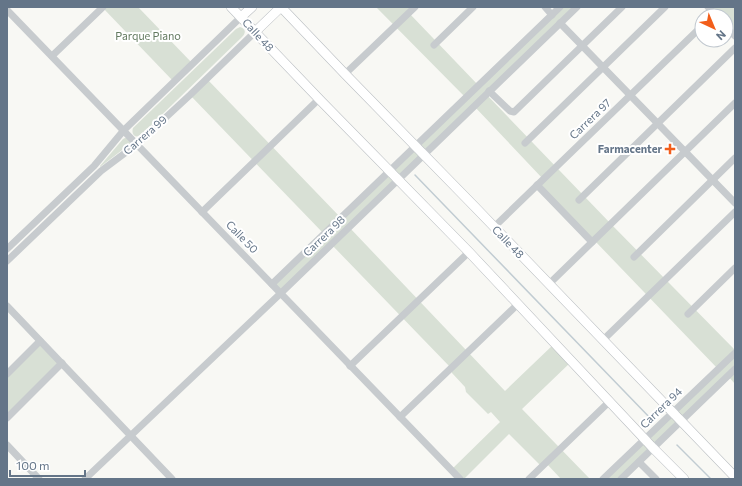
<svg xmlns="http://www.w3.org/2000/svg" width="742" height="486" viewBox="0 0 742 486" font-family="Commissioner,sans-serif">
<style>
.green{fill:#d8e0d5}
.lines{fill:none;stroke-linecap:round;stroke-linejoin:round}
.stream{stroke:#c1ccd2;stroke-width:1.5}
.major-casing{stroke:#babec2;stroke-width:10}
.minor{stroke:#c7cbce;stroke-width:7}
.major{stroke:#fff;stroke-width:9}
.poi-dot{fill:#f25e1a;stroke:#fff;stroke-width:1.5}
.labels{text-anchor:middle;stroke-width:4;stroke-linejoin:round;paint-order:stroke}
.street-label{font-size:11px;fill:#647588;stroke:#fff}
.park-label{font-size:11px;fill:#637a60;stroke:#fff}
.poi-label{font-size:11px;font-weight:bold;fill:#647588;stroke:#fff;text-anchor:end}
</style>
<rect width="100%" height="100%" fill="#f8f8f4"/>
<!-- green -->
<g class="green">
<path d="M 103,7 L 138,7 L 193,64 L 174,82 L 103,8 Z"/>
<path d="M 376,7 L 415,7 L 409,13 L 479,86 L 560,7 L 577,7 L 486,94 L 611,224 L 735,350 L 735,384 L 728,376 L 621,479 L 603,479 L 718,369 L 594,240 L 537,185 L 543,179 L 474,106 L 349,227 L 505,391 L 555,343 L 572,361 L 522,409 L 590,479 L 561,479 L 546,463 L 542,467 L 509,434 L 464,479 L 460,479 L 451,470 L 500,422 L 491,412 L 488,414 L 466,392 L 465,387 L 452,373 L 451,368 L 331,244 L 281,293 L 272,284 L 324,234 L 190,95 L 207,79 L 341,218 L 466,98 Z"/>
<path d="M 708,7 L 735,7 L 735,36 L 726,27 L 726,16 L 716,16 Z"/>
<path d="M 240,27 C 246,29 246,33 242,37 L 141,135 C 135,139 131,134 133,128 L 236,29 Z"/>
<path d="M 125,138 L 127,138 L 131,142 L 130,144 L 100,167 L 100,166 L 123,139 Z"/>
<path d="M 40,341 L 62,363 L 7,418 L 7,374 Z"/>
</g>
<g class="lines">
<!-- stream -->
<g class="stream">
<path d="M 415,175 L 653,421"/>
<path d="M 677,445 L 711,479"/>
</g>
<defs>
<g id="major">
<path d="M 231,7 L 322,102 L 469,252 L 653,448 L 684,479"/>
<path d="M 281,7 L 345,74 L 474,206 L 735,477"/>
<path d="M 241,17 L 252,7"/>
<path d="M 255,32 L 281,7"/>
</g>
</defs>
<!-- major casing -->
<use href="#major" class="major-casing"/>
<!-- minor -->
<g class="minor">
<path d="M 545,7 L 552,15"/>
<path d="M 708,7 L 716,16"/>
<path d="M 7,10 L 460,479"/>
<path d="M 560,23 L 735,203"/>
<path d="M 726,27 L 735,36"/>
<path d="M 434,45 L 473,7"/>
<path d="M 52,56 L 103,7"/>
<path d="M 345,74 L 415,7"/>
<path d="M 489,91 L 510,111 L 514,112 L 622,7"/>
<path d="M 525,143 L 665,7"/>
<path d="M 537,185 L 592,242"/>
<path d="M 579,200 L 735,48"/>
<path d="M 202,212 L 319,99"/>
<path d="M 494,227 L 702,26"/>
<path d="M 7,249 L 94,166 L 124,130 L 241,17"/>
<path d="M 634,257 L 735,158"/>
<path d="M 7,261 L 101,171 L 137,144 L 190,95 L 255,32"/>
<path d="M 272,284 L 560,7"/>
<path d="M 549,284 L 735,103"/>
<path d="M 7,306 L 172,479"/>
<path d="M 688,314 L 735,268"/>
<path d="M 603,340 L 735,212"/>
<path d="M 350,366 L 469,252"/>
<path d="M 7,374 L 40,341"/>
<path d="M 400,417 L 518,304"/>
<path d="M 7,418 L 62,363"/>
<path d="M 7,445 L 39,479"/>
<path d="M 639,462 L 656,479"/>
<path d="M 85,479 L 281,293 L 577,7"/>
<path d="M 529,479 L 610,401"/>
<path d="M 603,479 L 735,353"/>
<path d="M 621,479 L 735,369"/>
</g>
<!-- major -->
<use href="#major" class="major"/>
</g>
<!-- markers -->
<path class="poi-dot" d="M668 143h4v4h4v4h-4v4h-4v-4h-4v-4h4z"/>
<g class="labels">
<!-- street labels -->
<g class="street-label">
<text transform="translate(258 35) rotate(47)" y="4">Calle 48</text>
<text transform="translate(590 119) rotate(-44)" y="4">Carrera 97</text>
<text transform="translate(145 135) rotate(-41)" y="4">Carrera 99</text>
<text transform="translate(324 236) rotate(-44)" y="4">Carrera 98</text>
<text transform="translate(242 237) rotate(46)" y="4">Calle 50</text>
<text transform="translate(508 242) rotate(46)" y="4">Calle 48</text>
<text transform="translate(661 408) rotate(-44)" y="4">Carrera 94</text>
</g>
<!-- park labels -->
<g class="park-label">
<text x="148" y="40">Parque Piano</text>
</g>
<!-- poi labels -->
<g class="poi-label">
<text x="662" y="153">Farmacenter</text>
</g>
</g>
<!-- border -->
<rect width="742" height="486" fill="none" stroke="#647588" stroke-width="16"/>
<!-- north arrow -->
<g transform="translate(714 28) rotate(136)"><circle r="19" fill="#ffffff" stroke="#c1c8cf"/>
<path d="M0-3L7 15L0 10L-7 15Z" fill="#f25e1a"/>
<text y="-6" font-size="11" font-weight="bold" text-anchor="middle" fill="#647588">N</text>
</g>
<!-- scale -->
<path d="M10 470v6h75v-6" fill="none" stroke="#647588" stroke-width="2"/>
<text x="16" y="470" font-size="12" fill="#647588" stroke="#ffffff" stroke-width="3" paint-order="stroke">100 m</text>
</svg>
